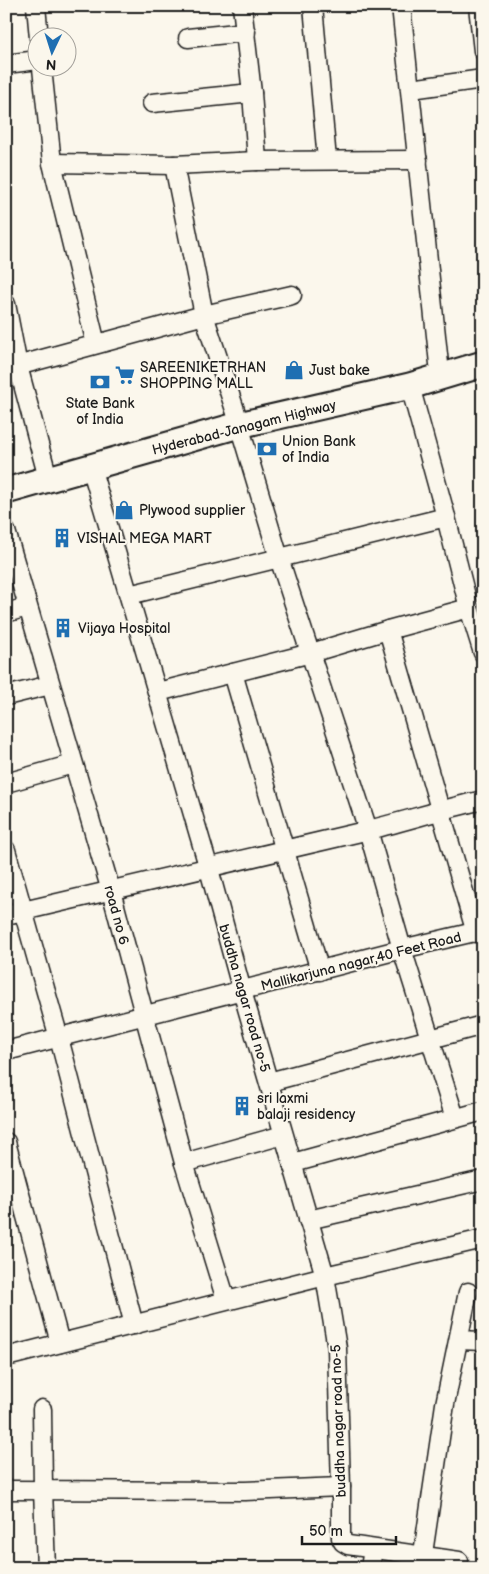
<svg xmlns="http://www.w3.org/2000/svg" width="489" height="1574" viewBox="0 0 489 1574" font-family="'Balsamiq Sans',sans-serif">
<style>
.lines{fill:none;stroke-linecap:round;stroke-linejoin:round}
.minor-casing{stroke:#1c1c1c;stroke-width:21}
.highway-casing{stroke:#1c1c1c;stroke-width:29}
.minor{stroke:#fbf7ec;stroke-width:18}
.highway{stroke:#fbf7ec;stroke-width:25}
.labels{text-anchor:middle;stroke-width:4;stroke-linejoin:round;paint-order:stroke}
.poi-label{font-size:14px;fill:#1c1c1c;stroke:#fbf7ec;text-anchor:start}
.street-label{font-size:14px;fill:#1c1c1c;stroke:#fbf7ec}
</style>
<rect width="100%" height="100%" fill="#fbf7ec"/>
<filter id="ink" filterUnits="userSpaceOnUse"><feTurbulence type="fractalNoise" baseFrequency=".02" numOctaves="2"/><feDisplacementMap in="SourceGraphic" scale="10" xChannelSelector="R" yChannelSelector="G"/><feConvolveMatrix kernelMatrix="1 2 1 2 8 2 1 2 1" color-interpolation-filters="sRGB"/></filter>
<g filter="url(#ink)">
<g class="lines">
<defs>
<g id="minor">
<path d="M 36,6 L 39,38"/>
<path d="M 242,6 L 252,93 L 257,161"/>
<path d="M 313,6 L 327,160"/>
<path d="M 401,6 L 439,364"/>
<path d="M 478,6 L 483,51"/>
<path d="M 188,38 L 246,32"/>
<path d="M 6,64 L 38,60"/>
<path d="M 42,68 L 52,163 L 96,344"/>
<path d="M 411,89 L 483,79"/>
<path d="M 152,103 L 252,93"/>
<path d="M 52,163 L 174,165 L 257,161 L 418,160"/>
<path d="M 174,165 L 204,315 L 237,416"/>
<path d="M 6,304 L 18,366 L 45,467"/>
<path d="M 6,369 L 204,315 L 292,295"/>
<path d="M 410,386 L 446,517 L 469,608 L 483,653"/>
<path d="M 239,425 L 279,558 L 368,830 L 402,949 L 455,1118"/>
<path d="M 91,467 L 209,869 L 242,991 L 325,1276 L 337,1348 L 341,1487 L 341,1538 L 343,1542 L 348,1545 L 459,1561"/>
<path d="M 6,531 L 111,891 L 184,1163 L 226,1300"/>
<path d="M 129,595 L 446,517"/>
<path d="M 6,613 L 27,607"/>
<path d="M 388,630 L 476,933"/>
<path d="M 233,673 L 320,971"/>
<path d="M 158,692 L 311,653 L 388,630 L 469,608"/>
<path d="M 6,696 L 50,685"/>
<path d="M 6,783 L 73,764"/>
<path d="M 6,850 L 59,1038 L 134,1325"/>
<path d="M 6,915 C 126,887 246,860 365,831 C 405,821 443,809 483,800"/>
<path d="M 6,1051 L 402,949 L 483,930"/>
<path d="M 269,1082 L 483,1025"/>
<path d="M 6,1142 L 60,1343"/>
<path d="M 184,1163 L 283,1135"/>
<path d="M 293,1163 L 483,1111"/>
<path d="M 308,1220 L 483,1180"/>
<path d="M 459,1340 L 483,1341"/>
<path d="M 6,1357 L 325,1276 L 483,1239"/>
<path d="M 42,1409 L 43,1490 L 46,1568"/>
<path d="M 6,1490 L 245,1491 L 341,1487"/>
<path d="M 421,1567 L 445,1404 L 468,1292"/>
<path d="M 370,1568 L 373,1549"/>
</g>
<path id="highway" d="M 6,491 L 239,425 L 410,386 L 483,364"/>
</defs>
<!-- minor casing -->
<use href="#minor" class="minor-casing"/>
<!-- highway casing -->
<use href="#highway" class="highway-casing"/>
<!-- minor -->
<use href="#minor" class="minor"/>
<!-- highway -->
<use href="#highway" class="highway"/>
</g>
</g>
<!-- icons -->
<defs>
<symbol id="shop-bare" viewBox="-9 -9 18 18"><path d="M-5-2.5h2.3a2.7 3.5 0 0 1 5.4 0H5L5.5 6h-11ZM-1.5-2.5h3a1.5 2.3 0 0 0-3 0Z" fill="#1f6fb2" stroke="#fbf7ec" stroke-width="2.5" paint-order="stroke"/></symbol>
<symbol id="supermarket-bare" viewBox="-9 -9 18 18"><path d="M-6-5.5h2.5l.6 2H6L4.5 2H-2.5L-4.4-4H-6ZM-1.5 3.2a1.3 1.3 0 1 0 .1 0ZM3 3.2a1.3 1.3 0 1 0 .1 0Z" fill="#1f6fb2" stroke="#fbf7ec" stroke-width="2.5" paint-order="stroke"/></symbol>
<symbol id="bank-bare" viewBox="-9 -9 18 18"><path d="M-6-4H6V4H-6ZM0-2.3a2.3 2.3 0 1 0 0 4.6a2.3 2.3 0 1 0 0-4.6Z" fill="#1f6fb2" stroke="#fbf7ec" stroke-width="2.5" paint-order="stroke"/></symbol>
<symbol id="building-bare" viewBox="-9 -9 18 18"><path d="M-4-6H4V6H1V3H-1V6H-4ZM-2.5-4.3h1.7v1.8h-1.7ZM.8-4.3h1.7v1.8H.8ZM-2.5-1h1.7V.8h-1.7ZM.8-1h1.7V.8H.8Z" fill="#1f6fb2" stroke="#fbf7ec" stroke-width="2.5" paint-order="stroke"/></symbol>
</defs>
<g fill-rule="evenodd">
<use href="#shop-bare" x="280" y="356" width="28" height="28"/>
<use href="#supermarket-bare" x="111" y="361" width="28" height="28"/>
<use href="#bank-bare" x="86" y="368" width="28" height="28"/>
<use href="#bank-bare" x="253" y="435" width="28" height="28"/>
<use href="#shop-bare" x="110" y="496" width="28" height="28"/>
<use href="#building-bare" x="48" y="524" width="28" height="28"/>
<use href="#building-bare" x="49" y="614" width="28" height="28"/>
<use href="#building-bare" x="228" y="1092" width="28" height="28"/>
</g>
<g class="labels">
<!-- poi labels -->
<g class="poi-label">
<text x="140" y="372">SAREENIKETRHAN<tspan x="140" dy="16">SHOPPING MALL</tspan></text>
<text x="309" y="375">Just bake</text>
<text x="100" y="408" text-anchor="middle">State Bank<tspan x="100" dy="16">of India</tspan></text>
<text x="282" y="446">Union Bank<tspan x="282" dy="16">of India</tspan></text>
<text x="139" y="515">Plywood supplier</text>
<text x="77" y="543">VISHAL MEGA MART</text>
<text x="78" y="633">Vijaya Hospital</text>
<text x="257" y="1103">sri laxmi<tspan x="257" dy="16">balaji residency</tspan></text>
</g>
<!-- street labels -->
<g class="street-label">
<text transform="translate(244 427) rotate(-14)" y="5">Hyderabad-Janagam Highway</text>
<text transform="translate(117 915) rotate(75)" y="5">road no 6</text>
<text transform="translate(361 961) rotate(-14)" y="5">Mallikarjuna nagar,40 Feet Road</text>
<text transform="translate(245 998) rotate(74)" y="5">buddha nagar road no-5</text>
<text transform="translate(338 1421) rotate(-92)" y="5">buddha nagar road no-5</text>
</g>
</g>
<!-- margin -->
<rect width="489" height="1574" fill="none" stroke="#fbf7ec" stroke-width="25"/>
<rect x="12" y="12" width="464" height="1549" fill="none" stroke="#1c1c1c" stroke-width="2" filter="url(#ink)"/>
<!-- north arrow -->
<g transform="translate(52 52) rotate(184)"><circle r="24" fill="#fbf7ec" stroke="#a29f99"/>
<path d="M0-4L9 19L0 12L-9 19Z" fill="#1f6fb2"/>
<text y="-8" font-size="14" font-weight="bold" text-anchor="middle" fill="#1c1c1c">N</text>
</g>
<!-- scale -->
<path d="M302 1536v8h94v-8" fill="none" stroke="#1c1c1c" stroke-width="2.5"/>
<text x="309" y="1536" font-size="15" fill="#1c1c1c" stroke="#fbf7ec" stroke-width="4" paint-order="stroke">50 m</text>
</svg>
